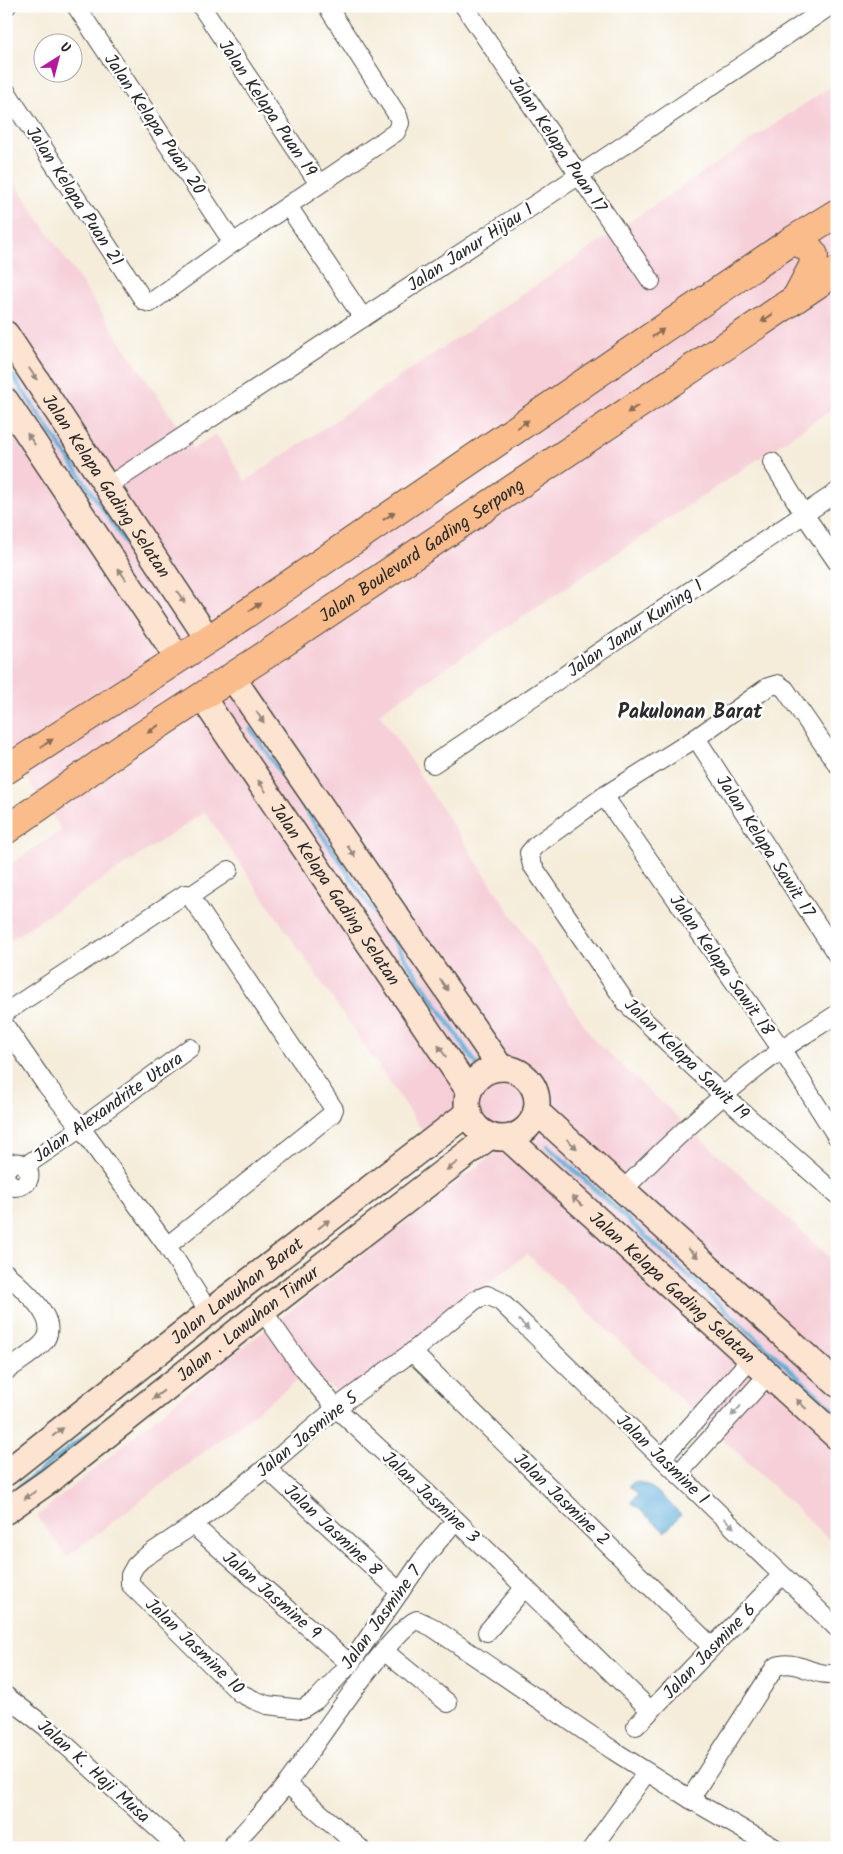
<svg xmlns="http://www.w3.org/2000/svg" width="843" height="1854" viewBox="0 0 843 1854" font-family="Kalam,sans-serif">
<style>
.built{fill:#f6cfd8}
.water{fill:#5fafda;stroke:#456d82}
.lines{fill:none;stroke-linecap:round;stroke-linejoin:round}
.stream{stroke:#5fafda;stroke-width:4.5}
.street-casing{stroke:#494845;stroke-width:20}
.secondary-casing{stroke:#494845;stroke-width:28}
.primary-casing{stroke:#494845;stroke-width:30}
.street{stroke:#fff;stroke-width:18}
.secondary{stroke:#fde4d1;stroke-width:25}
.primary{stroke:#fabc8b;stroke-width:28}
.oneway{fill:#886c56}
.oneway2{fill:#94887e}
.oneway3{fill:#a0a0a0}
.labels{text-anchor:middle;stroke-width:5;stroke-linejoin:round;paint-order:stroke}
.street-label{font-size:18px;fill:#2b2b2b;stroke:#fff}
.quarter-label{font-size:20px;font-weight:bold;fill:#2b2b2b;stroke:#fff}
</style>
<rect width="100%" height="100%" fill="#fff"/>
<filter id="ink" filterUnits="userSpaceOnUse"><feTurbulence type="fractalNoise" baseFrequency=".02" numOctaves="2"/><feDisplacementMap in="SourceGraphic" scale="10" xChannelSelector="R" yChannelSelector="G"/><feConvolveMatrix kernelMatrix="1 2 1 2 8 2 1 2 1" color-interpolation-filters="sRGB"/></filter>
<filter id="wash" filterUnits="userSpaceOnUse"><feTurbulence type="fractalNoise" baseFrequency=".0096" numOctaves="4" result="noise"/><feDisplacementMap in="SourceGraphic" scale="20" xChannelSelector="R" yChannelSelector="G"/><feGaussianBlur stdDeviation="1.12" result="paint"/><feColorMatrix in="noise" values="0 0 0 0 0 0 0 0 0 0 0 0 0 0 0 0 0 1.4 0 .05"/><feComposite in="paint" operator="in"/></filter>
<g filter="url(#wash)">
<rect width="100%" height="100%" fill="#f5edda"/>
<!-- built -->
<path class="built" d="M 837,82 L 837,406 L 379,713 L 594,1040 L 837,1264 L 837,1547 L 527,1254 L 343,1395 L 307,1373 L 67,1557 L 37,1516 L 225,1361 L 503,1147 L 466,1099 L 424,1133 L 205,812 L 6,943 L 6,867 L 62,830 L 6,748 L 6,170 L 193,449 L 216,434 L 245,481 Z"/>
<!-- water -->
<path class="water" d="M 634,1482 C 652,1481 668,1503 681,1514 L 665,1532 L 631,1502 L 638,1494 L 629,1486 Z"/>
<g class="lines">
<!-- stream -->
<g class="stream">
<path d="M 6,366 L 165,601"/>
<path d="M 251,729 L 477,1065"/>
<path d="M 548,1146 L 837,1413"/>
<path d="M 18,1488 L 103,1422"/>
</g>
</g>
</g>
<g filter="url(#ink)">
<g class="lines">
<defs>
<g id="street">
<path d="M 6,6 L 7,6"/>
<path d="M 76,6 L 233,243"/>
<path d="M 201,6 L 319,184"/>
<path d="M 464,6 L 651,281"/>
<path d="M 6,91 L 144,301 L 150,303 L 233,243 L 396,132 L 400,123 L 398,116 L 327,6"/>
<path d="M 288,206 L 363,318"/>
<path d="M 772,462 L 804,514 L 837,562"/>
<path d="M 108,486 L 578,176 L 830,6"/>
<path d="M 696,738 L 837,955"/>
<path d="M 433,764 L 837,492"/>
<path d="M 837,764 L 785,689 L 778,684 L 768,687 L 696,738 L 604,796 L 535,846 L 529,853 L 532,865 L 627,1004 L 724,1096 L 837,1195"/>
<path d="M 604,796 L 782,1050 L 837,1137"/>
<path d="M 190,896 L 229,870"/>
<path d="M 6,1012 L 185,894 L 187,894 L 190,896 L 334,1109 L 332,1114 L 167,1246"/>
<path d="M 6,1027 L 44,1082 L 81,1128 L 167,1246 L 209,1312"/>
<path d="M 25,1166 L 81,1128 L 190,1048"/>
<path d="M 6,1171 C 19,1146 46,1184 15,1187 L 6,1180"/>
<path d="M 623,1190 C 672,1140 725,1090 783,1049 C 800,1037 819,1026 837,1014"/>
<path d="M 6,1273 C 22,1289 66,1322 41,1345 C 31,1355 17,1363 6,1371"/>
<path d="M 263,1311 L 302,1367 L 336,1408 L 456,1520 L 651,1711"/>
<path d="M 412,1352 L 712,1647"/>
<path d="M 662,1458 L 751,1359"/>
<path d="M 266,1468 L 400,1592"/>
<path d="M 678,1474 L 768,1375"/>
<path d="M 456,1520 L 422,1560 L 350,1664 L 316,1700 L 302,1709 L 267,1705 L 254,1700 L 240,1693 L 130,1584 L 130,1575 L 135,1566 L 142,1559 L 193,1525 L 266,1468 L 336,1408 L 412,1352 L 475,1300 L 487,1295 L 500,1301 L 837,1628"/>
<path d="M 193,1525 L 350,1664"/>
<path d="M 487,1632 L 525,1587"/>
<path d="M 384,1651 L 448,1703"/>
<path d="M 6,1696 L 46,1727 L 179,1848"/>
<path d="M 636,1726 L 782,1575"/>
<path d="M 287,1784 L 360,1848"/>
<path d="M 690,1799 L 775,1667 C 795,1657 816,1679 837,1673"/>
<path d="M 230,1848 C 249,1826 270,1805 288,1782 C 310,1753 391,1629 417,1620 L 432,1627 L 614,1751 L 690,1799 L 775,1848"/>
<path d="M 592,1848 L 647,1772"/>
</g>
<g id="secondary">
<path id="s1" d="M 6,334 L 208,639"/>
<path d="M 6,401 L 178,658"/>
<path d="M 232,677 L 501,1068"/>
<path id="s2" d="M 202,697 L 469,1091"/>
<circle cx="502" cy="1103" r="35"/>
<path d="M 536,1111 L 837,1384"/>
<path id="s3" d="M 508,1138 L 837,1437"/>
<path id="s4" d="M 6,1473 L 209,1312 L 469,1112"/>
<path id="s5" d="M 6,1511 L 49,1481 L 263,1311 L 490,1136"/>
</g>
<g id="primary">
<path d="M 790,242 C 800,241 808,246 814,255 L 813,266 L 796,298"/>
<path d="M 6,770 L 215,635 L 790,242 L 837,213"/>
<path id="s6" d="M 6,830 L 120,750 L 267,654 L 837,271"/>
</g>
</defs>
<!-- street casing -->
<use href="#street" class="street-casing"/>
<!-- secondary casing -->
<use href="#secondary" class="secondary-casing"/>
<!-- primary casing -->
<use href="#primary" class="primary-casing"/>
<!-- street -->
<use href="#street" class="street"/>
<!-- secondary -->
<use href="#secondary" class="secondary"/>
<!-- primary -->
<use href="#primary" class="primary"/>
</g>
<!-- one-way arrows -->
<defs><path id="oneway-solid" d="M-6-.8H1V-3.2L6.5 0L1 3.2V.8H-6Z" transform="scale(1.25)"/></defs>
<g class="oneway">
<use href="#oneway-solid" transform="translate(767 318) rotate(146)"/>
<use href="#oneway-solid" transform="translate(658 333) rotate(-34)"/>
<use href="#oneway-solid" transform="translate(633 409) rotate(146)"/>
<use href="#oneway-solid" transform="translate(523 424) rotate(-34)"/>
<use href="#oneway-solid" transform="translate(389 516) rotate(-34)"/>
<use href="#oneway-solid" transform="translate(255 607) rotate(-34)"/>
<use href="#oneway-solid" transform="translate(153 729) rotate(147)"/>
<use href="#oneway-solid" transform="translate(47 743) rotate(-33)"/>
</g>
<g class="oneway2">
<use href="#oneway-solid" transform="translate(33 374) rotate(56)"/>
<use href="#oneway-solid" transform="translate(31 439) rotate(-124)"/>
<use href="#oneway-solid" transform="translate(122 574) rotate(-124)"/>
<use href="#oneway-solid" transform="translate(181 597) rotate(57)"/>
<use href="#oneway-solid" transform="translate(260 717) rotate(56)"/>
<use href="#oneway-solid" transform="translate(262 786) rotate(-124)"/>
<use href="#oneway-solid" transform="translate(351 851) rotate(55)"/>
<use href="#oneway-solid" transform="translate(444 985) rotate(55)"/>
<use href="#oneway-solid" transform="translate(442 1051) rotate(-124)"/>
<use href="#oneway-solid" transform="translate(572 1144) rotate(42)"/>
<use href="#oneway-solid" transform="translate(452 1166) rotate(143)"/>
<use href="#oneway-solid" transform="translate(577 1201) rotate(-138)"/>
<use href="#oneway-solid" transform="translate(324 1224) rotate(-38)"/>
<use href="#oneway-solid" transform="translate(693 1253) rotate(42)"/>
<use href="#oneway-solid" transform="translate(158 1395) rotate(142)"/>
<use href="#oneway-solid" transform="translate(801 1404) rotate(-138)"/>
<use href="#oneway-solid" transform="translate(58 1432) rotate(-38)"/>
<use href="#oneway-solid" transform="translate(30 1495) rotate(145)"/>
</g>
<g class="oneway3">
<use href="#oneway-solid" transform="translate(524 1325) rotate(44)"/>
<use href="#oneway-solid" transform="translate(736 1411) rotate(133)"/>
<use href="#oneway-solid" transform="translate(729 1523) rotate(44)"/>
</g>
</g>
<g class="labels">
<!-- street labels -->
<g class="street-label">
<text transform="translate(268 108) rotate(56)" y="6">Jalan Kelapa Puan 19</text>
<text transform="translate(155 124) rotate(56)" y="6">Jalan Kelapa Puan 20</text>
<text transform="translate(558 144) rotate(56)" y="6">Jalan Kelapa Puan 17</text>
<text transform="translate(75 196) rotate(57)" y="6">Jalan Kelapa Puan 21</text>
<text transform="translate(470 247) rotate(-33)" y="6">Jalan Janur Hijau 1</text>
<text dy="6" stroke="none"><textPath href="#s1" startOffset="182">Jalan Kelapa Gading Selatan</textPath></text>
<text dy="6" stroke="none"><textPath href="#s6" startOffset="501">Jalan Boulevard Gading Serpong</textPath></text>
<text transform="translate(635 628) rotate(-34)" y="6">Jalan Janur Kuning 1</text>
<text transform="translate(766 846) rotate(57)" y="6">Jalan Kelapa Sawit 17</text>
<text dy="6" stroke="none"><textPath href="#s2" startOffset="238">Jalan Kelapa Gading Selatan</textPath></text>
<text transform="translate(722 965) rotate(55)" y="6">Jalan Kelapa Sawit 18</text>
<text transform="translate(687 1059) rotate(44)" y="6">Jalan Kelapa Sawit 19</text>
<text transform="translate(108 1107) rotate(-35)" y="6">Jalan Alexandrite Utara</text>
<text dy="6" stroke="none"><textPath href="#s3" startOffset="222">Jalan Kelapa Gading Selatan</textPath></text>
<text dy="6" stroke="none"><textPath href="#s4" startOffset="294">Jalan Lawuhan Barat</textPath></text>
<text dy="6" stroke="none"><textPath href="#s5" startOffset="306">Jalan . Lawuhan Timur</textPath></text>
<text transform="translate(307 1434) rotate(-39)" y="6">Jalan Jasmine 5</text>
<text transform="translate(663 1459) rotate(44)" y="6">Jalan Jasmine 1</text>
<text transform="translate(431 1497) rotate(43)" y="6">Jalan Jasmine 3</text>
<text transform="translate(562 1499) rotate(44)" y="6">Jalan Jasmine 2</text>
<text transform="translate(333 1530) rotate(43)" y="6">Jalan Jasmine 8</text>
<text transform="translate(272 1595) rotate(41)" y="6">Jalan Jasmine 9</text>
<text transform="translate(381 1617) rotate(-54)" y="6">Jalan Jasmine 7</text>
<text transform="translate(195 1646) rotate(44)" y="6">Jalan Jasmine 10</text>
<text transform="translate(709 1651) rotate(-46)" y="6">Jalan Jasmine 6</text>
<text transform="translate(94 1771) rotate(42)" y="6">Jalan K. Haji Musa</text>
</g>
<!-- quarter labels -->
<g class="quarter-label">
<text x="690" y="718">Pakulonan Barat</text>
</g>
</g>
<!-- margin -->
<rect width="843" height="1854" fill="none" stroke="#fff" stroke-width="25"/>
<!-- north arrow -->
<g transform="translate(58 58) rotate(36)"><circle r="24" fill="#ffffff" stroke="#aaaaaa"/>
<path d="M0-4L9 19L0 12L-9 19Z" fill="#b5179e"/>
<text y="-8" font-size="14" font-weight="bold" text-anchor="middle" fill="#2b2b2b">U</text>
</g>
</svg>
